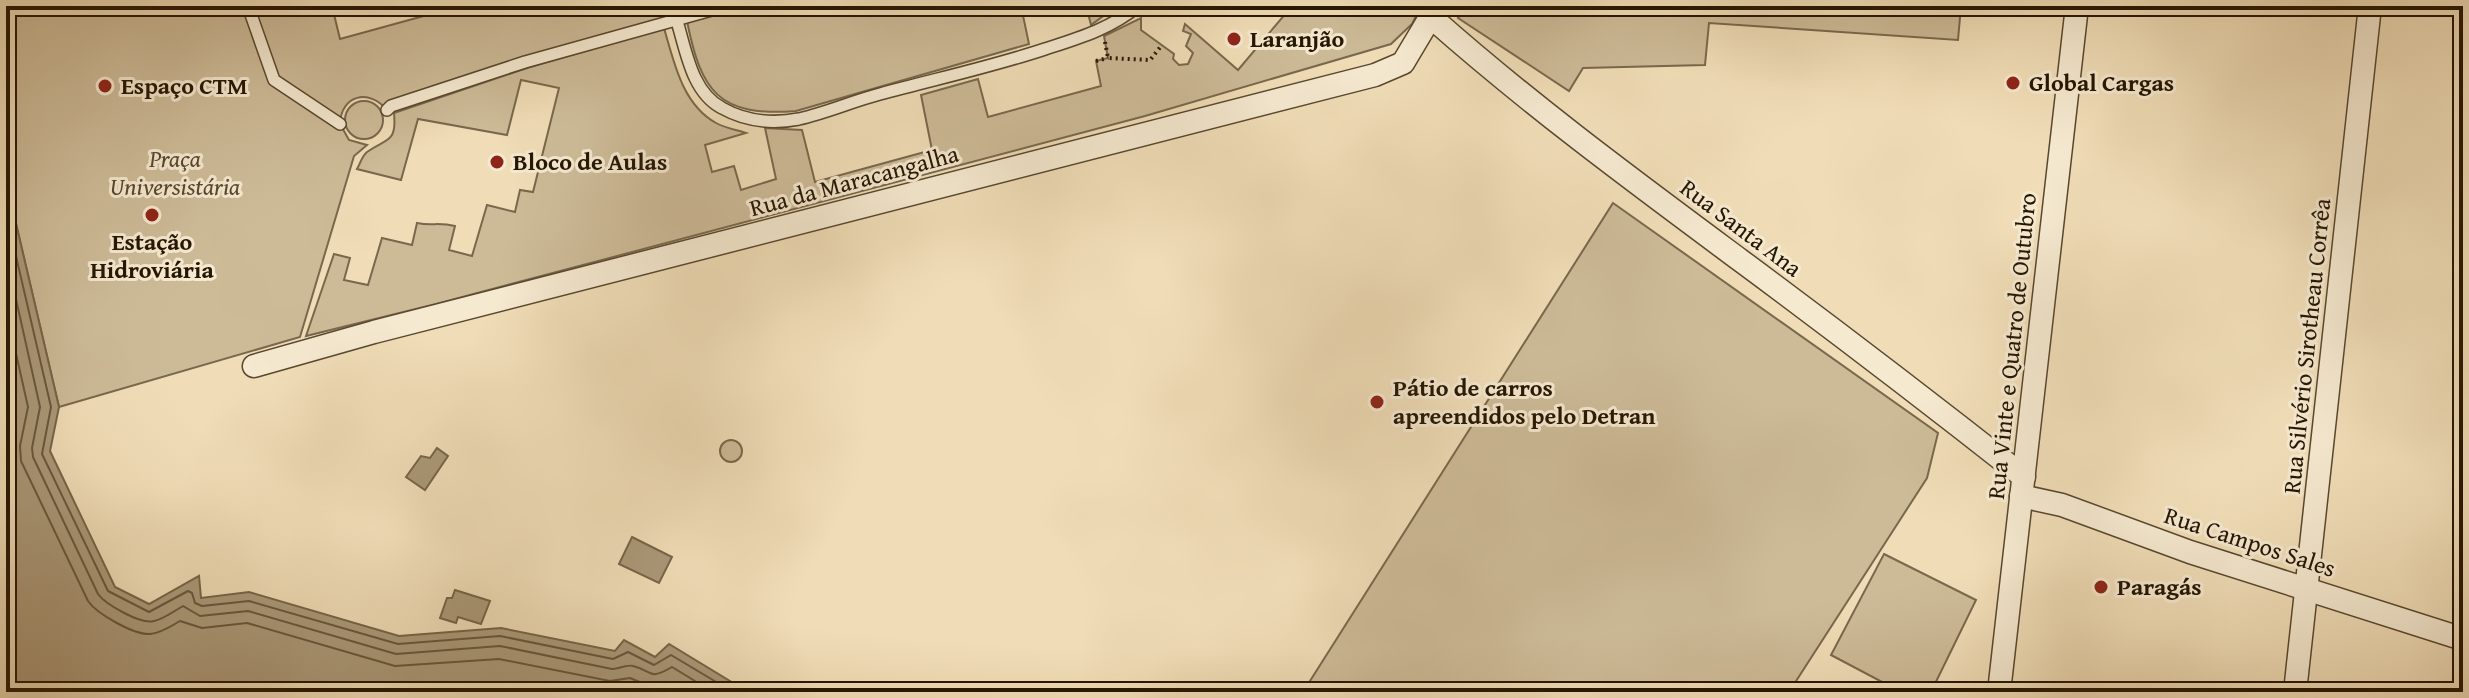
<svg xmlns="http://www.w3.org/2000/svg" width="2469" height="698" viewBox="0 0 2469 698" font-family="'Gentium Book Plus',serif">
<style>
.green{fill:#cdbb98;stroke:#79684d;stroke-width:2}
.water{fill:#ab9979;stroke:#756549;stroke-width:2}
.lines{fill:none;stroke-linecap:round;stroke-linejoin:round}
.shore{stroke:#68583e;stroke-width:2}
.lane-casing{stroke:#58482f;stroke-width:14}
.street-casing{stroke:#58482f;stroke-width:25}
.path{stroke:#251602;stroke-width:4;stroke-dasharray:2 4;stroke-linecap:butt}
.lane{stroke:#f5e9d0;stroke-width:11}
.street{stroke:#f5e9d0;stroke-width:22}
.poi-dot{fill:#8f2418;stroke:#f5e9d0;stroke-width:3}
.labels{text-anchor:middle;stroke-width:6;stroke-linejoin:round;paint-order:stroke}
.poi-label{font-size:24px;font-weight:bold;fill:#251602;stroke:#f5e9d0;text-anchor:start}
.park-label{font-size:24px;font-style:italic;fill:#57482f;stroke:#f5e9d0}
.street-label{font-size:24px;fill:#251602;stroke:#f5e9d0}
</style>
<rect width="100%" height="100%" fill="#f0ddb7"/>
<filter id="stains"><feTurbulence type="fractalNoise" baseFrequency=".0025" numOctaves="4"/><feColorMatrix values="0 0 0 0 .2 0 0 0 0 .09 0 0 0 0 .02 0 0 0 .5 -.17"/></filter>
<radialGradient id="worn" r=".72"><stop offset=".6" stop-color="#630" stop-opacity="0"/><stop offset="1" stop-color="#630" stop-opacity=".3"/></radialGradient>
<!-- green -->
<g class="green">
<path d="M 6,6 L 332,6 L 340,39 L 460,6 L 573,6 L 576,16 L 602,6 L 695,6 L 676,11 L 676,18 L 387,110 C 369,88 341,95 340,124 L 349,140 L 367,145 L 354,156 L 300,337 L 59,407 L 6,181 Z"/>
<path d="M 742,6 L 1021,6 L 1029,44 L 796,111 C 719,117 701,92 687,21 Z"/>
<path d="M 1096,6 L 1117,6 L 1091,25 L 1087,9 Z"/>
<path d="M 1292,6 L 1421,6 L 1412,24 L 1391,44 L 1145,116 L 436,304 L 306,336 L 334,254 L 350,258 L 344,280 L 368,285 L 382,238 L 412,245 L 417,223 C 432,226 439,222 455,226 L 449,250 L 472,256 L 487,205 L 515,212 L 520,190 L 533,192 L 559,88 L 521,80 L 507,135 L 418,119 L 401,180 L 357,169 C 360,164 362,156 367,152 C 386,138 397,144 394,113 L 527,68 L 664,28 C 674,62 682,104 716,123 C 725,128 737,130 746,133 L 705,145 L 712,172 L 734,166 L 741,190 L 776,179 L 765,128 L 802,130 L 815,182 L 932,150 L 921,95 L 978,79 L 988,117 L 1101,86 L 1096,61 L 1108,58 L 1104,36 L 1141,18 L 1141,30 L 1174,54 L 1173,59 L 1179,65 L 1188,64 L 1193,53 L 1186,46 L 1191,34 L 1183,31 L 1185,24 L 1238,70 Z"/>
<path d="M 1465,6 L 1961,6 L 1958,40 L 1709,23 L 1705,65 L 1583,68 L 1569,91 L 1458,18 Z"/>
<circle cx="364" cy="120" r="19"/>
<path d="M 1613,203 L 1938,433 L 1927,478 L 1789,692 L 1303,692 Z"/>
<circle cx="731" cy="451" r="11"/>
<path d="M 1884,554 L 1976,600 L 1931,692 L 1901,692 L 1831,655 Z"/>
</g>
<!-- water -->
<g class="water">
<path d="M 6,181 L 59,407 L 50,451 L 115,587 L 149,604 L 199,576 L 201,598 L 249,592 L 399,636 L 501,628 L 615,651 L 624,640 L 655,657 L 669,644 L 748,692 L 6,692 Z"/>
<path d="M 437,448 L 448,456 L 425,490 L 406,477 L 421,456 L 430,458 Z"/>
<path d="M 632,537 L 672,557 L 659,583 L 619,564 Z"/>
<path d="M 455,590 L 490,601 L 481,624 L 458,617 L 456,623 L 440,618 L 447,598 L 452,598 Z"/>
</g>
<g class="lines">
<!-- shore -->
<g class="shore">
<path d="M 6,213 L 51,407 L 42,454 L 108,591 L 149,612 L 188,591 L 192,593 L 195,603 L 202,606 L 249,601 L 398,644 L 500,636 L 613,659 L 628,652 L 654,665 L 671,655 L 733,692"/>
<path d="M 6,254 L 40,407 L 32,448 L 33,457 L 98,594 C 105,604 141,625 154,621 C 164,619 174,611 183,606 L 200,616 L 248,611 L 396,654 L 500,646 L 612,669 C 619,669 627,664 633,666 C 654,671 648,681 672,667 L 713,692"/>
<path d="M 6,309 L 28,407 L 20,446 L 21,461 L 88,601 C 97,614 134,635 150,634 C 162,633 171,626 180,621 L 202,628 L 247,623 L 395,666 L 499,659 L 610,681 L 630,678 L 649,686 L 673,682 L 690,692"/>
</g>
<defs>
<g id="lane">
<path d="M 248,6 L 274,80 L 340,124"/>
<path d="M 676,18 C 686,49 691,92 722,108 C 745,121 772,124 799,119 C 826,113 853,101 880,94 C 935,79 991,67 1045,49 C 1079,38 1110,29 1138,6"/>
<path d="M 387,110 L 391,106 L 525,62 L 726,6"/>
</g>
<g id="street">
<path d="M 1431,17 C 1529,104 1635,182 1740,260 C 1836,331 1930,403 2024,477"/>
<path d="M 254,366 L 374,332 L 1375,75 L 1403,63 L 1437,6"/>
<path d="M 2021,496 L 2062,505 L 2190,552 L 2463,639"/>
<path d="M 1999,692 L 2077,6"/>
<path d="M 2295,692 L 2370,6"/>
</g>
</defs>
<!-- lane casing -->
<use href="#lane" class="lane-casing"/>
<!-- street casing -->
<use href="#street" class="street-casing"/>
<!-- path -->
<g class="path">
<path d="M 1105,42 L 1108,58 L 1150,60 L 1162,45"/>
<path d="M 1096,61 L 1108,58"/>
</g>
<!-- lane -->
<use href="#lane" class="lane"/>
<!-- street -->
<use href="#street" class="street"/>
</g>
<!-- markers -->
<g class="poi-dot">
<circle cx="1234" cy="39" r="8"/>
<circle cx="2013" cy="83" r="8"/>
<circle cx="105" cy="86" r="8"/>
<circle cx="497" cy="162" r="8"/>
<circle cx="152" cy="215" r="8"/>
<circle cx="1377" cy="402" r="8"/>
<circle cx="2101" cy="587" r="8"/>
</g>
<g class="labels">
<!-- poi labels -->
<g class="poi-label">
<text x="1250" y="47">Laranjão</text>
<text x="2029" y="91">Global Cargas</text>
<text x="121" y="94">Espaço CTM</text>
<text x="513" y="170">Bloco de Aulas</text>
<text x="152" y="250" text-anchor="middle">Estação<tspan x="152" dy="28">Hidroviária</tspan></text>
<text x="1393" y="396">Pátio de carros<tspan x="1393" dy="28">apreendidos pelo Detran</tspan></text>
<text x="2117" y="595">Paragás</text>
</g>
<!-- park labels -->
<g class="park-label">
<text x="175" y="167">Praça<tspan x="175" dy="28">Universistária</tspan></text>
</g>
<!-- street labels -->
<g class="street-label">
<text transform="translate(854 181) rotate(-15)" y="8">Rua da Maracangalha</text>
<text transform="translate(1741 228) rotate(37)" y="8">Rua Santa Ana</text>
<text transform="translate(2012 346) rotate(-84)" y="8">Rua Vinte e Quatro de Outubro</text>
<text transform="translate(2307 346) rotate(-84)" y="8">Rua Silvério Sirotheau Corrêa</text>
<text transform="translate(2250 542) rotate(18)" y="8">Rua Campos Sales</text>
</g>
</g>
<!-- margin -->
<rect width="2469" height="698" fill="none" stroke="#f0ddb7" stroke-width="32"/>
<rect x="8" y="8" width="2453" height="682" fill="none" stroke="#251602" stroke-width="4"/>
<rect x="16" y="16" width="2437" height="666" fill="none" stroke="#251602" stroke-width="2"/>
<rect width="100%" height="100%" filter="url(#stains)"/>
<rect width="100%" height="100%" fill="url(#worn)"/>
</svg>
